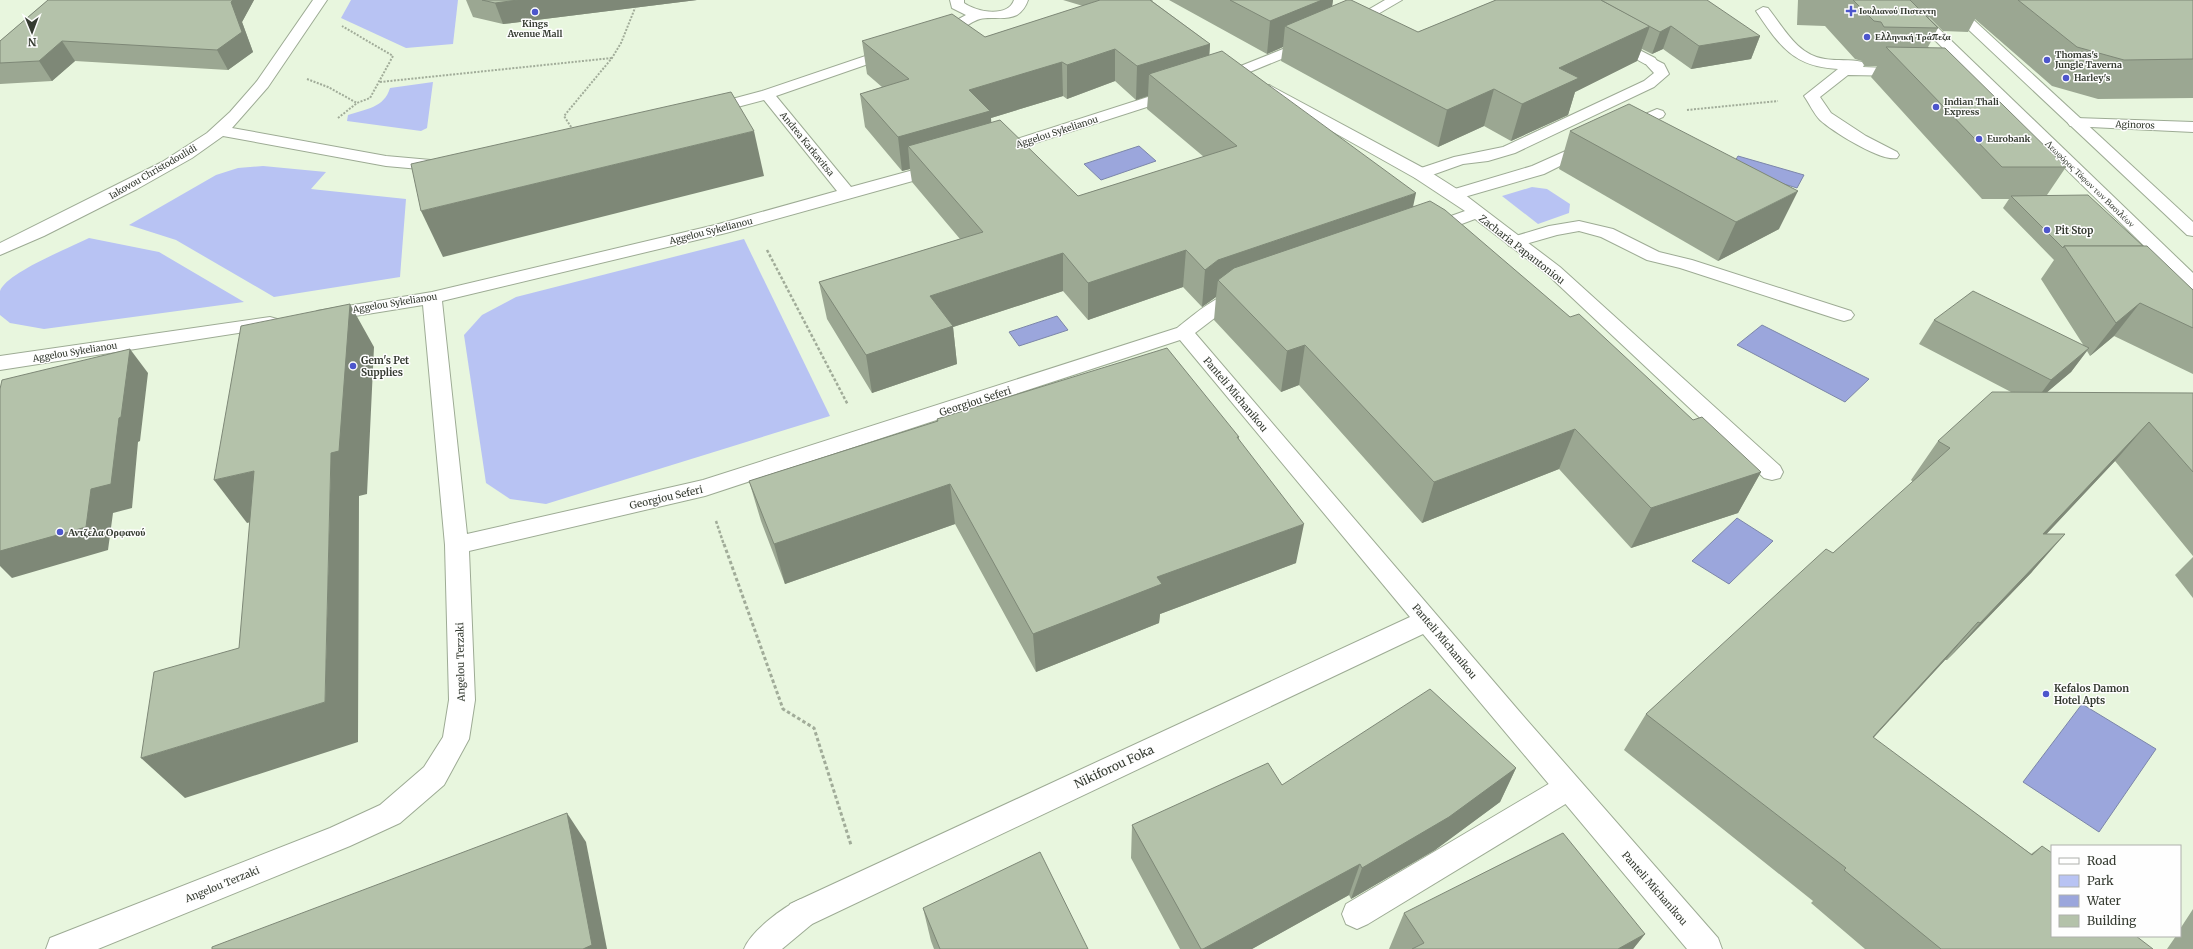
<svg xmlns="http://www.w3.org/2000/svg" width="2193" height="949" viewBox="0 0 2193 949" font-family="Merriweather,serif">
<style>
.green{fill:#b8c3f3}
.water{fill:#9ba6dc;stroke:#7c86a9}
.lines{fill:none;stroke-linecap:round;stroke-linejoin:round}
.lane-casing{stroke:#9dab94;stroke-width:2}
.street-casing{stroke:#9dab94;stroke-width:2}
.secondary-casing{stroke:#9dab94;stroke-width:2}
.path-far2{stroke:#a1ac99;stroke-width:2;stroke-dasharray:2 1.5;stroke-linecap:butt}
.path-far1{stroke:#a1ac99;stroke-width:2.5;stroke-dasharray:3 2;stroke-linecap:butt}
.path{stroke:#a1ac99;stroke-width:3;stroke-dasharray:3.5 2.5;stroke-linecap:butt}
.lane{fill:#fff;fill-rule:evenodd}
.street{fill:#fff;fill-rule:evenodd}
.secondary{fill:#fff;fill-rule:evenodd}
.wall{fill:#9ba792;fill-rule:evenodd}
.shaded-wall{fill:#7e8877}
.building{fill:#b4c2aa;stroke:#7e8877}
.poi-dot{fill:#4d56cc;stroke:#fefefe;stroke-width:1.5}
.labels{text-anchor:middle;stroke-width:3;stroke-linejoin:round;paint-order:stroke}
.far-poi-label{font-size:9px;font-weight:bold;fill:#353b31;stroke:#fefefe;text-anchor:start}
.far-street-label{font-size:9px;fill:#353b31;stroke:#fefefe}
.poi-label{font-size:10px;font-weight:bold;fill:#353b31;stroke:#fefefe;text-anchor:start}
.street-label{font-size:10px;fill:#353b31;stroke:#fefefe}
.near-street-label{font-size:12px;fill:#353b31;stroke:#fefefe}
</style>
<rect width="100%" height="100%" fill="#e8f6de"/>
<!-- green -->
<g class="green">
<path d="M 351,0 L 458,0 L 453,44 L 406,48 L 341,18 Z"/>
<path d="M 433,82 L 427,128 L 421,131 L 347,121 L 348,115 C 366,109 384,108 390,88 Z"/>
<path d="M 263,166 L 326,172 L 311,189 L 406,199 L 400,277 L 274,297 L 176,240 L 129,225 L 216,175 L 238,168 Z"/>
<path d="M 1532,187 L 1547,189 L 1570,204 L 1569,213 L 1538,224 L 1502,196 Z"/>
<path d="M 89,238 L 159,252 L 244,302 L 44,329 L 10,323 L 0,315 C 0,308 0,297 0,291 C 6,273 71,247 89,238 Z"/>
<path d="M 744,239 L 830,416 L 546,504 L 510,499 L 486,483 L 464,335 L 482,315 L 516,297 Z"/>
</g>
<!-- water -->
<g class="water">
<path d="M 1139,146 L 1156,161 L 1101,180 L 1084,164 Z"/>
<path d="M 1738,156 L 1804,175 L 1797,188 L 1731,168 Z"/>
<path d="M 1057,316 L 1068,330 L 1019,346 L 1009,332 Z"/>
<path d="M 1762,325 L 1869,379 L 1845,402 L 1737,345 Z"/>
<path d="M 1737,518 L 1773,541 L 1729,584 L 1692,561 Z"/>
<path d="M 2082,704 L 2156,749 L 2099,832 L 2023,782 Z"/>
</g>
<g class="lines">
<defs>
<g id="lane">
<path d="M 1763,7 L 1768,8 C 1784,28 1797,55 1825,59 C 1837,61 1850,59 1862,62 L 1864,65 L 1863,67 L 1909,69 L 1911,72 L 1909,75 L 1904,76 L 1848,75 L 1820,97 L 1831,113 L 1866,136 L 1897,152 L 1899,155 L 1897,158 C 1881,162 1832,131 1820,120 C 1814,114 1809,103 1804,96 L 1838,69 C 1793,67 1779,45 1756,11 Z"/>
<path d="M 1650,57 L 1664,64 L 1669,74 L 1654,87 L 1515,153 L 1488,161 L 1463,164 L 1421,179 L 1415,178 L 1413,174 L 1415,170 L 1454,157 L 1503,147 L 1644,81 L 1654,73 L 1643,61 L 1645,58 Z"/>
<path d="M 1657,109 L 1663,111 L 1665,114 L 1663,117 L 1626,133 L 1620,131 L 1618,128 L 1620,125 Z"/>
<path d="M 1588,141 L 1594,143 L 1596,146 L 1594,149 L 1544,174 L 1454,200 L 1448,199 L 1445,195 L 1448,191 L 1532,166 Z"/>
<path d="M 1579,221 L 1613,229 L 1659,252 L 1692,260 L 1851,311 L 1854,315 L 1851,319 L 1844,321 L 1837,319 L 1680,268 L 1647,260 L 1601,237 L 1579,231 L 1557,235 L 1515,247 L 1509,246 L 1506,242 L 1509,238 L 1549,226 Z"/>
<path d="M 1567,776 L 1577,779 L 1581,788 L 1577,797 L 1368,924 L 1357,929 L 1346,924 L 1342,914 L 1346,904 L 1557,779 Z"/>
<path d="M 801,899 L 812,904 L 816,914 L 812,924 L 782,949 L 744,949 C 751,931 783,907 801,899 Z"/>
</g>
<g id="street">
<path d="M 313,0 L 327,0 L 268,87 L 232,128 L 386,156 L 442,161 L 448,163 L 450,166 L 448,169 L 442,171 L 386,166 L 223,136 L 192,158 L 137,189 L 44,236 L 0,255 L 0,243 L 162,162 L 207,133 L 230,112 L 257,81 Z"/>
<path d="M 950,0 L 964,0 L 964,3 C 976,12 1008,18 1014,0 L 1028,0 C 1026,6 1023,11 1017,15 C 1004,21 992,16 980,19 C 965,23 950,43 933,39 L 931,36 L 933,33 L 966,15 L 952,8 Z"/>
<path d="M 1385,0 L 1402,0 L 1354,28 L 1344,28 L 1342,25 Z"/>
<path d="M 1614,37 L 1655,58 L 1657,61 L 1655,64 L 1645,64 L 1609,44 L 1607,41 L 1609,38 Z"/>
<path d="M 1308,39 L 1315,43 L 1313,46 L 1223,83 L 1213,83 L 1211,80 L 1213,77 Z"/>
<path d="M 892,47 L 897,48 L 899,51 L 897,54 L 776,96 L 851,187 L 939,163 L 945,164 L 947,168 L 945,172 L 726,233 L 442,301 L 467,534 L 703,480 L 1177,328 C 1195,314 1225,286 1249,292 L 1251,296 L 1249,300 L 1229,307 L 1195,333 L 1519,711 L 1718,938 L 1722,949 L 1687,949 L 1423,634 L 812,924 L 801,929 L 790,924 L 786,914 L 790,904 L 1410,617 L 1180,340 L 705,496 L 469,551 L 475,700 L 469,739 L 444,785 L 400,823 L 350,846 L 98,949 L 46,949 L 50,938 L 330,828 L 380,805 L 424,767 L 443,737 L 449,700 L 445,545 L 423,305 L 324,321 L 317,319 L 314,315 L 317,311 L 432,292 L 715,225 L 837,191 L 764,100 L 707,115 L 702,113 L 699,110 L 702,107 L 762,91 Z"/>
<path d="M 1269,85 L 1427,170 L 1460,191 L 1560,267 L 1780,466 L 1783,472 L 1780,478 L 1772,480 L 1764,478 L 1548,275 L 1475,219 L 1435,234 L 1429,235 L 1423,234 L 1420,230 L 1423,226 L 1465,211 L 1415,178 L 1264,93 L 1261,90 L 1264,87 Z"/>
<path d="M 1176,88 L 1181,90 L 1184,93 L 1181,96 L 1001,154 L 989,154 L 987,151 L 989,148 Z"/>
<path d="M 2076,118 L 2193,122 L 2193,132 L 2070,126 L 2068,123 L 2070,120 Z"/>
<path d="M 270,317 L 277,319 L 280,323 L 277,327 L 0,370 L 0,356 Z"/>
</g>
<g id="secondary">
<path d="M 1894,0 L 1909,0 L 2193,273 L 2193,289 L 2186,287 Z"/>
<path d="M 1937,0 L 1952,0 L 2193,222 L 2193,236 L 2187,235 Z"/>
</g>
</defs>
<!-- lane casing -->
<use href="#lane" class="lane-casing"/>
<!-- street casing -->
<use href="#street" class="street-casing"/>
<!-- secondary casing -->
<use href="#secondary" class="secondary-casing"/>
<!-- path-far2 -->
<g class="path-far2">
<path d="M 307,79 L 328,87 L 357,103"/>
<path d="M 380,82 L 612,58"/>
<path d="M 1687,110 L 1778,101"/>
<path d="M 338,118 L 357,103 L 370,98 L 393,56 L 342,26"/>
<path d="M 573,130 L 564,116 L 612,58 L 621,43 L 635,8"/>
</g>
<!-- path-far1 -->
<g class="path-far1">
<path d="M 767,250 L 848,405"/>
<path d="M 716,521 L 724,545"/>
</g>
<!-- path -->
<path class="path" d="M 724,544 L 783,709 L 814,728 L 851,845"/>
<!-- lane -->
<use href="#lane" class="lane"/>
<!-- street -->
<use href="#street" class="street"/>
<!-- secondary -->
<use href="#secondary" class="secondary"/>
</g>
<!-- wall -->
<g class="wall">
<path d="M 48,0 L 254,0 L 242,22 L 253,52 L 228,70 L 75,61 L 52,81 L 0,84 L 0,41 Z"/>
<path d="M 466,0 L 697,0 L 503,24 L 473,17 Z"/>
<path d="M 1063,0 L 1153,0 L 1152,1 L 1210,44 L 1209,55 L 1413,207 L 1570,317 L 1693,420 L 1761,472 L 1738,513 L 1631,548 L 1559,469 L 1422,523 L 1299,385 L 1281,392 L 1214,320 L 1216,297 L 1202,307 L 1183,287 L 1088,320 L 1063,291 L 953,327 L 957,364 L 872,393 L 827,319 L 819,282 L 960,239 L 912,182 L 910,169 L 902,171 L 865,127 L 860,94 L 882,87 L 867,74 L 862,41 L 985,37 L 1083,6 ZM 1115,81 L 1136,100 L 1148,96 L 1147,109 L 1204,157 L 1078,196 L 991,122 L 991,118 L 1063,96 L 1067,99 Z"/>
<path d="M 1169,0 L 1333,0 L 1332,6 L 1418,32 L 1496,0 L 1760,36 L 1751,59 L 1691,69 L 1663,49 L 1652,54 L 1642,49 L 1637,61 L 1575,92 L 1568,115 L 1511,141 L 1484,126 L 1438,147 L 1281,61 L 1283,47 L 1267,54 Z"/>
<path d="M 1798,0 L 2193,0 L 2193,98 L 2098,99 L 2052,86 L 1975,19 L 1968,32 L 1943,31 L 1929,17 L 1928,18 L 1938,28 L 1928,47 L 2066,167 L 2047,195 L 2143,246 L 2193,290 L 2193,374 L 2114,336 L 2090,356 L 2087,351 L 2071,372 L 2046,393 L 2193,393 L 2193,556 L 2115,461 L 2046,534 L 2065,534 L 2031,573 L 1947,660 L 1945,660 L 1873,738 L 2031,854 L 2042,846 L 2052,936 L 2153,949 L 1865,949 L 1811,903 L 1813,901 L 1624,750 L 1646,714 L 1833,553 L 1913,482 L 1911,480 L 1938,441 L 2011,392 L 1919,344 L 1934,320 L 2084,346 L 2041,279 L 2054,260 L 2003,208 L 2009,199 L 1982,199 L 1871,77 L 1877,66 L 1865,66 L 1862,61 L 1855,59 L 1825,26 L 1797,25 Z"/>
<path d="M 1570,131 L 1779,229 L 1718,261 L 1559,169 Z"/>
<path d="M 937,419 L 1239,437 L 1239,439 L 1296,563 L 1160,614 L 1159,623 L 1036,672 L 955,524 L 785,584 L 761,521 L 749,481 L 937,421 Z"/>
<path d="M 2193,557 L 2193,598 L 2175,575 Z"/>
<path d="M 1516,768 L 1500,802 L 1435,850 L 1351,899 L 1349,895 L 1252,949 L 1180,949 L 1131,858 L 1132,825 L 1282,785 Z"/>
<path d="M 923,908 L 1088,949 L 934,949 L 931,941 Z"/>
<path d="M 2193,909 L 2193,949 L 2167,949 L 2176,936 L 2180,936 L 2180,929 Z"/>
<path d="M 1404,913 L 1645,934 L 1633,949 L 1389,949 Z"/>
</g>
<!-- shaded-wall -->
<g class="shaded-wall">
<path d="M 233,0 L 254,0 L 242,22 L 253,52 L 228,70 L 217,50 L 231,2 Z"/>
<path d="M 518,0 L 697,0 L 503,24 L 495,3 Z"/>
<path d="M 1300,0 L 1333,0 L 1329,27 L 1285,26 L 1283,47 L 1267,54 L 1270,21 Z"/>
<path d="M 1650,26 L 1637,61 L 1575,92 L 1568,115 L 1511,141 L 1522,104 L 1559,68 Z"/>
<path d="M 1671,26 L 1663,49 L 1652,54 L 1660,32 Z"/>
<path d="M 1760,36 L 1751,59 L 1691,69 L 1699,46 Z"/>
<path d="M 62,41 L 75,61 L 52,81 L 39,61 Z"/>
<path d="M 1210,44 L 1208,77 L 1149,74 L 1148,96 L 1136,100 L 1137,66 Z"/>
<path d="M 1115,49 L 1115,81 L 1067,99 L 1067,65 Z"/>
<path d="M 1062,62 L 1063,96 L 991,118 L 993,145 L 908,146 L 910,169 L 902,171 L 898,137 L 969,90 Z"/>
<path d="M 1494,89 L 1484,126 L 1438,147 L 1447,110 Z"/>
<path d="M 754,131 L 764,176 L 443,257 L 421,211 Z"/>
<path d="M 1798,191 L 1779,229 L 1718,261 L 1736,222 Z"/>
<path d="M 1416,193 L 1408,230 L 1218,280 L 1216,297 L 1202,307 L 1205,270 L 1218,260 Z"/>
<path d="M 1186,250 L 1183,287 L 1088,320 L 1088,283 Z"/>
<path d="M 1063,253 L 1063,291 L 953,327 L 957,364 L 872,393 L 866,355 L 930,296 Z"/>
<path d="M 2140,303 L 2114,336 L 2090,356 L 2116,323 Z"/>
<path d="M 350,304 L 374,347 L 367,494 L 359,496 L 358,742 L 185,798 L 141,758 L 325,702 L 331,453 Z"/>
<path d="M 1305,345 L 1299,385 L 1281,392 L 1287,351 Z"/>
<path d="M 2089,348 L 2071,372 L 2033,404 L 2051,380 Z"/>
<path d="M 130,349 L 148,373 L 140,441 L 138,442 L 132,508 L 113,513 L 108,550 L 12,578 L 0,566 L 0,535 L 91,489 Z"/>
<path d="M 2149,422 L 2115,461 L 2010,573 L 2043,534 Z"/>
<path d="M 1575,429 L 1559,469 L 1422,523 L 1434,482 Z"/>
<path d="M 254,471 L 285,514 L 247,523 L 214,480 Z"/>
<path d="M 1761,472 L 1738,513 L 1631,548 L 1651,508 Z"/>
<path d="M 950,484 L 955,524 L 785,584 L 774,544 Z"/>
<path d="M 1304,524 L 1296,563 L 1160,614 L 1159,623 L 1036,672 L 1033,634 L 1157,577 Z"/>
<path d="M 2065,534 L 2031,573 L 1947,660 L 1980,623 Z"/>
<path d="M 1978,622 L 1945,660 L 1841,773 L 1873,737 Z"/>
<path d="M 1516,768 L 1500,802 L 1435,850 L 1351,899 L 1362,868 Z"/>
<path d="M 567,813 L 586,842 L 607,949 L 583,949 Z"/>
<path d="M 1360,864 L 1349,895 L 1252,949 L 1203,949 Z"/>
<path d="M 1645,934 L 1633,949 L 1618,949 Z"/>
</g>
<!-- building -->
<g class="building">
<path d="M 48,0 L 233,0 L 231,2 L 242,32 L 217,50 L 62,41 L 39,61 L 0,63 L 0,41 Z"/>
<path d="M 482,0 L 518,0 L 495,3 Z"/>
<path d="M 1100,0 L 1150,0 L 1210,44 L 1137,66 L 1115,49 L 1067,65 L 1062,62 L 969,90 L 990,111 L 898,137 L 860,94 L 909,79 L 862,41 L 952,14 L 985,37 Z"/>
<path d="M 1230,0 L 1322,0 L 1270,21 Z"/>
<path d="M 1347,0 L 1351,0 L 1418,32 L 1496,0 L 1601,0 L 1650,26 L 1559,68 L 1579,78 L 1522,104 L 1494,89 L 1447,110 L 1285,26 Z"/>
<path d="M 1601,0 L 1707,0 L 1760,36 L 1699,46 L 1671,26 L 1660,32 Z"/>
<path d="M 1853,0 L 1910,0 L 1938,28 L 1884,27 L 1881,22 L 1874,21 Z"/>
<path d="M 2018,0 L 2193,0 L 2193,59 L 2124,60 L 2077,47 Z"/>
<path d="M 1886,47 L 1945,48 L 2066,167 L 2002,167 Z"/>
<path d="M 1222,51 L 1416,193 L 1218,260 L 1205,270 L 1186,250 L 1088,283 L 1063,253 L 930,296 L 953,326 L 866,355 L 819,282 L 983,232 L 908,146 L 1000,120 L 1078,196 L 1237,146 L 1149,74 Z"/>
<path d="M 731,92 L 754,131 L 421,211 L 411,164 Z"/>
<path d="M 1629,104 L 1798,191 L 1736,222 L 1570,131 Z"/>
<path d="M 2088,195 L 2143,246 L 2064,246 L 2063,248 L 2011,196 Z"/>
<path d="M 1430,201 L 1445,210 L 1570,317 L 1579,314 L 1693,420 L 1702,417 L 1761,472 L 1651,508 L 1575,429 L 1434,482 L 1305,345 L 1287,351 L 1218,280 L 1234,268 Z"/>
<path d="M 2064,246 L 2147,246 L 2193,290 L 2193,328 L 2140,303 L 2116,323 Z"/>
<path d="M 1973,291 L 2089,348 L 2051,380 L 1934,320 Z"/>
<path d="M 350,304 L 339,451 L 331,453 L 325,702 L 141,758 L 154,672 L 239,648 L 254,471 L 214,480 L 241,326 Z"/>
<path d="M 1167,348 L 1239,437 L 1237,437 L 1304,524 L 1157,577 L 1162,584 L 1033,634 L 950,484 L 774,544 L 749,481 L 938,421 L 937,419 Z"/>
<path d="M 130,349 L 121,417 L 119,418 L 111,484 L 91,489 L 86,527 L 0,551 L 0,389 L 2,380 Z"/>
<path d="M 1992,392 L 2193,393 L 2193,472 L 2149,422 L 2043,534 L 2065,534 L 1980,623 L 1978,622 L 1873,737 L 2032,855 L 2042,846 L 2052,853 L 2052,936 L 2136,936 L 2153,949 L 1941,949 L 1844,870 L 1846,868 L 1646,714 L 1826,549 L 1833,553 L 1950,448 L 1938,441 Z"/>
<path d="M 1430,689 L 1516,768 L 1449,817 L 1362,868 L 1360,864 L 1203,949 L 1201,949 L 1132,825 L 1268,763 L 1282,785 Z"/>
<path d="M 567,813 L 592,945 L 583,949 L 212,949 L 212,947 Z"/>
<path d="M 1563,833 L 1645,934 L 1618,949 L 1412,949 L 1424,943 L 1404,913 Z"/>
<path d="M 1040,852 L 1088,949 L 940,949 L 923,908 Z"/>
</g>
<!-- markers -->
<g class="poi-dot">
<path d="M1849 5h4v4h4v4h-4v4h-4v-4h-4v-4h4z"/>
<circle cx="535" cy="12" r="4"/>
<circle cx="1867" cy="37" r="4"/>
<circle cx="2047" cy="60" r="4"/>
<circle cx="2066" cy="78" r="4"/>
<circle cx="1936" cy="107" r="4"/>
<circle cx="1979" cy="139" r="4"/>
<circle cx="2047" cy="230" r="4"/>
<circle cx="353" cy="366" r="4"/>
<circle cx="60" cy="532" r="4"/>
<circle cx="2046" cy="694" r="4"/>
</g>
<g class="labels">
<!-- far-poi labels -->
<g class="far-poi-label">
<text x="1859" y="14">Ιουλιανού Πιστεντη</text>
<text x="535" y="27" text-anchor="middle">Kings<tspan x="535" dy="10">Avenue Mall</tspan></text>
<text x="1875" y="40">Ελληνική Τράπεζα</text>
<text x="2055" y="58">Thomas's<tspan x="2055" dy="10">Jungle Taverna</tspan></text>
<text x="2074" y="81">Harley's</text>
<text x="1944" y="105">Indian Thali<tspan x="1944" dy="10">Express</tspan></text>
<text x="1987" y="142">Eurobank</text>
</g>
<!-- far-street labels -->
<g class="far-street-label">
<text transform="translate(2135 125) rotate(2)" y="3">Aginoros</text>
<text transform="translate(1057 132) rotate(-18)" y="3">Aggelou Sykelianou</text>
<text transform="translate(807 144) rotate(51)" y="3">Andrea Karkavitsa</text>
<text transform="translate(153 172) rotate(-30)" y="3">Iakovou Christodoulidi</text>
<text transform="translate(2090 184) rotate(44)" y="3">Λεωφόρος Τάφων των Βασιλέων</text>
<text transform="translate(711 231) rotate(-14)" y="3">Aggelou Sykelianou</text>
<text transform="translate(395 303) rotate(-9)" y="3">Aggelou Sykelianou</text>
<text transform="translate(75 352) rotate(-9)" y="3">Aggelou Sykelianou</text>
</g>
<!-- poi labels -->
<g class="poi-label">
<text x="2055" y="234">Pit Stop</text>
<text x="361" y="364">Gem's Pet<tspan x="361" dy="12">Supplies</tspan></text>
<text x="68" y="536">Αντζελα Ορφανού</text>
<text x="2054" y="692">Kefalos Damon<tspan x="2054" dy="12">Hotel Apts</tspan></text>
</g>
<!-- street labels -->
<g class="street-label">
<text transform="translate(1522 249) rotate(38)" y="4">Zacharia Papantoniou</text>
<text transform="translate(1236 394) rotate(50)" y="4">Panteli Michanikou</text>
<text transform="translate(975 401) rotate(-18)" y="4">Georgiou Seferi</text>
<text transform="translate(666 497) rotate(-13)" y="4">Georgiou Seferi</text>
<text transform="translate(1445 641) rotate(50)" y="4">Panteli Michanikou</text>
<text transform="translate(460 662) rotate(-91)" y="4">Angelou Terzaki</text>
<text transform="translate(222 884) rotate(-22)" y="4">Angelou Terzaki</text>
<text transform="translate(1655 888) rotate(49)" y="4">Panteli Michanikou</text>
</g>
<!-- near-street labels -->
<g class="near-street-label">
<text transform="translate(1114 767) rotate(-25)" y="4">Nikiforou Foka</text>
</g>
</g>
<!-- legend -->
<rect x="2051" y="845" width="130" height="92" fill="#fefefe" stroke="#aeb0ac"/>
<rect x="2059" y="858" width="20" height="6" fill="#ffffff" stroke="#aeb0ac"/>
<text x="2087" y="865" font-size="12" fill="#353b31">Road</text>
<rect x="2059" y="875" width="20" height="12" fill="#b8c3f3" stroke="#aeb0ac"/>
<text x="2087" y="885" font-size="12" fill="#353b31">Park</text>
<rect x="2059" y="895" width="20" height="12" fill="#9ba6dc" stroke="#aeb0ac"/>
<text x="2087" y="905" font-size="12" fill="#353b31">Water</text>
<rect x="2059" y="915" width="20" height="12" fill="#b4c2aa" stroke="#aeb0ac"/>
<text x="2087" y="925" font-size="12" fill="#353b31">Building</text>
<!-- north arrow -->
<g transform="translate(32 32) rotate(179)" stroke="#fefefe" stroke-width="3" paint-order="stroke">
<path d="M0-3L7 15L0 10L-7 15Z" fill="#353b31"/>
<text y="-6" font-size="11" font-weight="bold" text-anchor="middle" fill="#353b31">N</text>
</g>
</svg>
